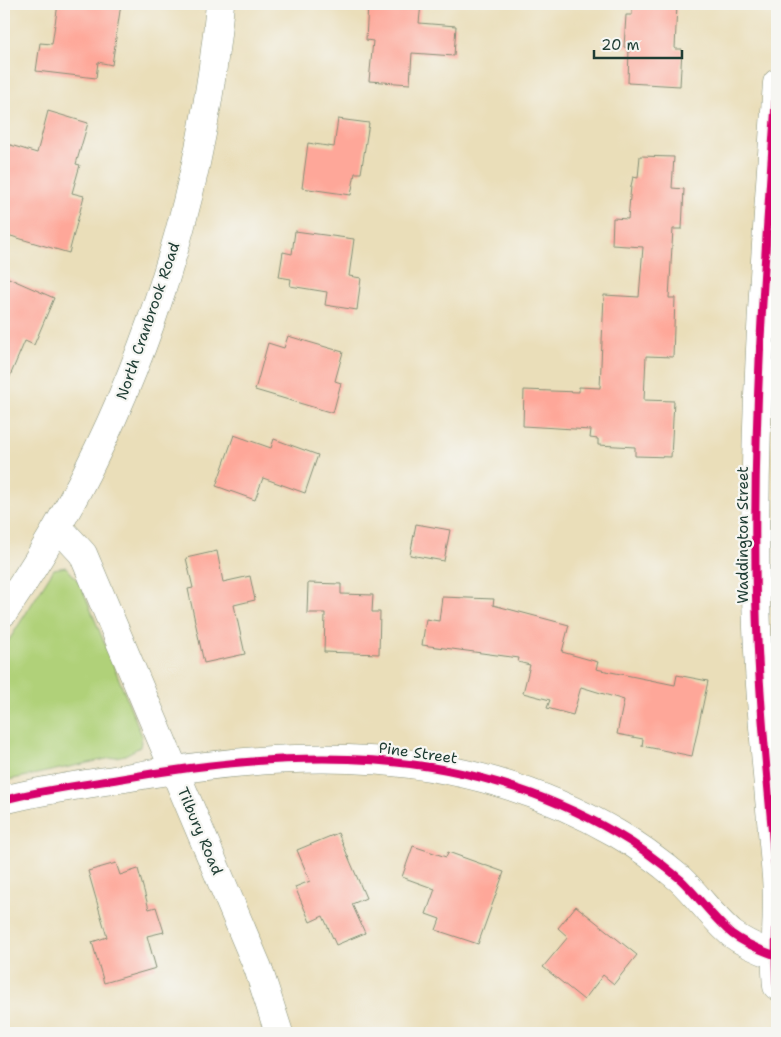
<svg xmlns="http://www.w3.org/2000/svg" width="781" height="1037" viewBox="0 0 781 1037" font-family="'Shantell Sans',sans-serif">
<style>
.green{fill:#b0d179;stroke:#688756}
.building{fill:#fea799}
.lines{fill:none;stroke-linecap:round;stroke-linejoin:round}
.minor-casing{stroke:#848e76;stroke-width:29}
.minor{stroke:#fff;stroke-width:28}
.cycleway-casing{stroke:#f6f6f2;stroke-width:11}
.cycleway{stroke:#d6006c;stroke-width:8}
.labels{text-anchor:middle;stroke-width:4.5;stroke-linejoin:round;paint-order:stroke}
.street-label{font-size:15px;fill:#1f3d34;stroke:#f6f6f2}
</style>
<rect width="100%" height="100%" fill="#f6f6f2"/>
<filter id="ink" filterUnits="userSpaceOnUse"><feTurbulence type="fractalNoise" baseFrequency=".02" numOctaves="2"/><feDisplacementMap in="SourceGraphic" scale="10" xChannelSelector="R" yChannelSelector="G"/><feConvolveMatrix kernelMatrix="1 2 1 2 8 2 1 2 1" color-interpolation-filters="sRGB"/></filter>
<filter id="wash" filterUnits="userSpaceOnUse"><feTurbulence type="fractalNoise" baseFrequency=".0096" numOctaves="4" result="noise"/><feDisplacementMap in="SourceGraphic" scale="20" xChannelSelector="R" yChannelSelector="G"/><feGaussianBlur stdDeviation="1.12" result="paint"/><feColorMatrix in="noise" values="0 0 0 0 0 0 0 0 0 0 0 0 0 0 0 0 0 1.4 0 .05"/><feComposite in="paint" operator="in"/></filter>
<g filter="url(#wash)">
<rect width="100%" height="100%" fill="#eadeb9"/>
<!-- green -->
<path class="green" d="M 66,567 L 80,583 L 142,736 L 140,747 L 125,755 L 4,781 L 4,648 L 54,569 Z"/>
<g id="blocks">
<!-- building -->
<g class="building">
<path d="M 58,4 L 121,4 L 112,65 L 98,62 L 96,78 L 36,71 L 40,43 L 52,44 Z"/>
<path d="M 368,4 L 421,4 L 419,23 L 456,26 L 454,56 L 412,53 L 410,84 L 369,81 L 373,41 L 366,40 Z"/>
<path d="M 632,4 L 677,4 L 675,49 L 682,49 L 680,86 L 628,83 L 629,48 L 624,47 L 626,15 L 632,15 Z"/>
<path d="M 48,111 L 88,123 L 76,164 L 80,165 L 72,193 L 84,196 L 69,253 L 4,234 L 4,143 L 37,153 Z"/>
<path d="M 338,119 L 369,123 L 361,173 L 355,173 L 351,195 L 302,188 L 308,143 L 334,147 Z"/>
<path d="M 640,156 L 674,157 L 672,188 L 684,189 L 682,229 L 673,229 L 669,298 L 675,298 L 673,357 L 646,356 L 644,400 L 674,401 L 671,457 L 635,456 L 635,447 L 598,445 L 598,439 L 590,438 L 591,430 L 523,426 L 524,390 L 579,392 L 579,387 L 600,388 L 604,295 L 639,297 L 643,247 L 612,245 L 613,218 L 628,219 L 631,186 L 633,177 L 638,178 Z"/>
<path d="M 295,231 L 354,239 L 349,276 L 361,278 L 357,310 L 325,305 L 327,292 L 290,286 L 291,279 L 279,277 L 283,252 L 292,254 Z"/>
<path d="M 4,276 L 54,298 L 34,345 L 25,341 L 4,390 Z"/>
<path d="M 288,336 L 343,352 L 335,381 L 341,383 L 333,413 L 255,390 L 268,343 L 284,348 Z"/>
<path d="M 234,435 L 271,448 L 274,439 L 318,455 L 305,493 L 263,478 L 255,500 L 216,486 Z"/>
<path d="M 416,524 L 450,530 L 444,561 L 410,555 Z"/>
<path d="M 217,551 L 223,582 L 250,576 L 255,600 L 234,605 L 245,654 L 204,663 L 188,589 L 193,588 L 186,558 Z"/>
<path d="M 308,583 L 341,584 L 341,594 L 373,595 L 372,612 L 380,612 L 379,654 L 324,652 L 325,613 L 307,613 Z"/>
<path d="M 442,597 L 494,599 L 493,605 L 569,625 L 562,652 L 598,662 L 596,669 L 675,685 L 677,675 L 708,681 L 692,756 L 642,746 L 643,739 L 617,734 L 624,700 L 581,687 L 573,715 L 547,708 L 550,700 L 523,693 L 530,665 L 518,662 L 519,658 L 422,645 L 426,619 L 439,621 Z"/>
<path d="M 338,833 L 366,898 L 352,904 L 365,933 L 336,945 L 323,916 L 310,922 L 295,887 L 310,881 L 297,850 Z"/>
<path d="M 413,846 L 446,857 L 448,852 L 504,872 L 478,944 L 436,930 L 440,919 L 426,914 L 435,889 L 402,877 Z"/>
<path d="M 116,863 L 120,875 L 138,869 L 149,909 L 156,907 L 164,932 L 147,936 L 156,968 L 104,983 L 92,942 L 107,937 L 88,871 Z"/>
<path d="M 576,906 L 637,955 L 614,984 L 603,975 L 584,1000 L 543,967 L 568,937 L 558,928 Z"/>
</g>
</g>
</g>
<g filter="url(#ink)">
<use href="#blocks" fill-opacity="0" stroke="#848e76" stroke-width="1"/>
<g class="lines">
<defs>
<g id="minor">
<path d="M 777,83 C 765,253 752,425 756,596 C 758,690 768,783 776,877 C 779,914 773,948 777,986"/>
<path d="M 58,527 L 83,554 L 258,968 L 279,1033"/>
<path d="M 4,612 C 127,433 201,220 220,4"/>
<path d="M 4,800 C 41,790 81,785 119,779 C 291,748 459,742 616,833 C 639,846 660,862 680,879 C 698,896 713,918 732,934 C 744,943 763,951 777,956"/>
</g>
</defs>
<!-- minor casing -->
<use href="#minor" class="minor-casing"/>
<!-- minor -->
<use href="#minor" class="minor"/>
<defs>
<g id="cycleway">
<path d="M 777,83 C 765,253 752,425 756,596 C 758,690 768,783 776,877 C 779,914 773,948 777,986"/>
<path d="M 4,800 C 41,790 81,785 119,779 C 291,748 459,742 616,833 C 639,846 660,862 680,879 C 698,896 713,918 732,934 C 744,943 763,951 777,956"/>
</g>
</defs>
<!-- cycleway casing -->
<use href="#cycleway" class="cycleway-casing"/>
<!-- cycleway -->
<use href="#cycleway" class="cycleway"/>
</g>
</g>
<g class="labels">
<!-- street labels -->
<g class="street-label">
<text transform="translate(148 321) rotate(-71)" y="5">North Cranbrook Road</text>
<text transform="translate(743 535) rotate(-90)" y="5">Waddington Street</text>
<text transform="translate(418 753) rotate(8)" y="5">Pine Street</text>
<text transform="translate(200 831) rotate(67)" y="5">Tilbury Road</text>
</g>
</g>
<!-- margin -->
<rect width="781" height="1037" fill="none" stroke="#f6f6f2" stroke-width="20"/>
<!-- scale -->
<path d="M594 50v8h88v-8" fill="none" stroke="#1f3d34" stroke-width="2.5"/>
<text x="601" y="50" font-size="15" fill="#1f3d34" stroke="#f6f6f2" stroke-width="4" paint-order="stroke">20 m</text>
</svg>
